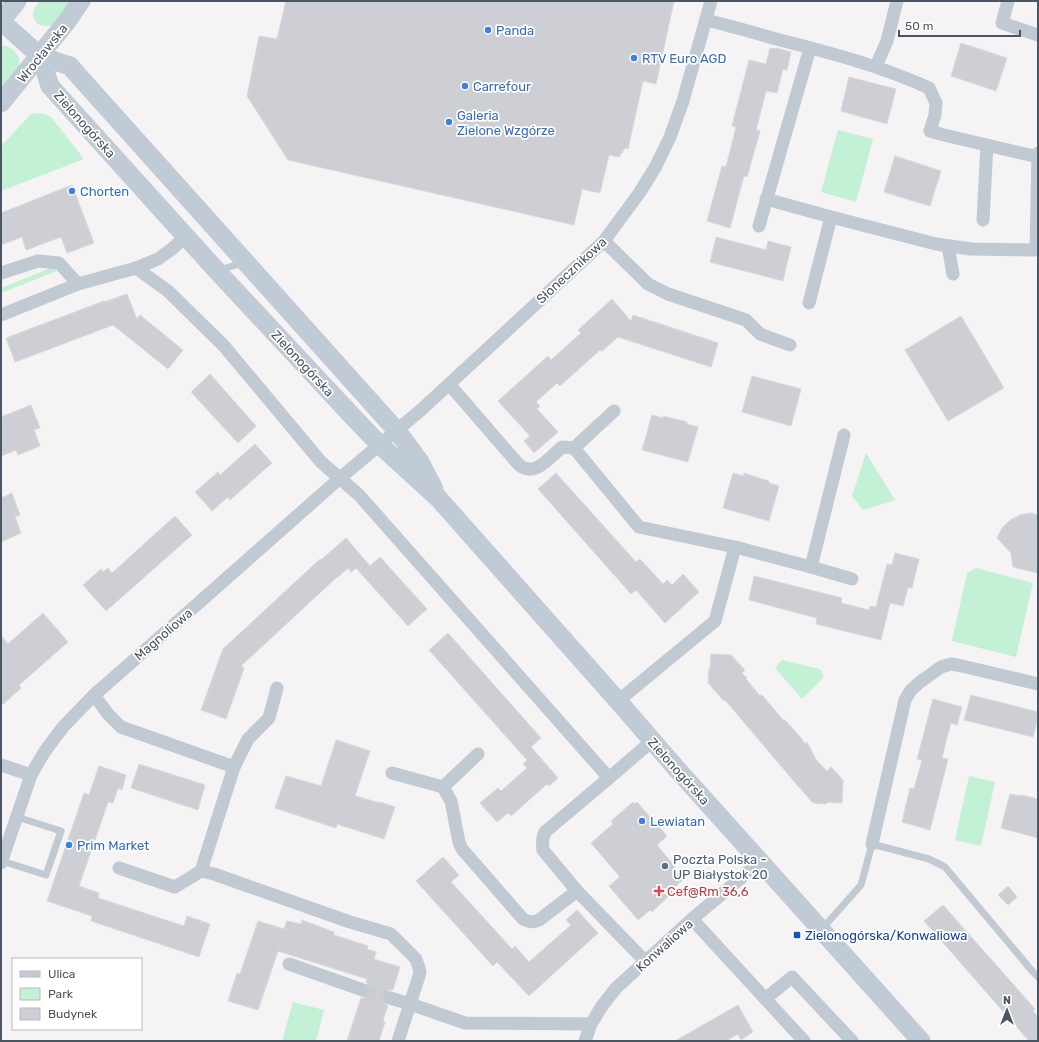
<svg xmlns="http://www.w3.org/2000/svg" width="1039" height="1042" viewBox="0 0 1039 1042" font-family="Rubik,sans-serif">
<style>
.green{fill:#c3f1d5}
.building{fill:#cdcfd5;stroke:#d7d9de}
.lines{fill:none;stroke-linecap:round;stroke-linejoin:round}
.street-tunnel{stroke:#caccce;stroke-width:13;stroke-dasharray:13 6;stroke-linecap:butt}
.lane{stroke:#c1cad2;stroke-width:7}
.street{stroke:#c1cad2;stroke-width:13}
.secondary{stroke:#c1cbd6;stroke-width:19}
.shop-dot{fill:#3f7fe0;stroke:#fff;stroke-width:1.5}
.service-dot{fill:#5c6f8a;stroke:#fff;stroke-width:1.5}
.health-dot{fill:#e0444e;stroke:#fff;stroke-width:1.5}
.transit-dot{fill:#1a4fb4;stroke:#fff;stroke-width:1.5}
.labels{text-anchor:middle;stroke-width:3.5;stroke-linejoin:round;paint-order:stroke}
.shop-label{font-size:13px;fill:#366cbe;stroke:#fff;text-anchor:start}
.street-label{font-size:13px;fill:#4a5661;stroke:#fff}
.service-label{font-size:13px;fill:#4e5e75;stroke:#fff;text-anchor:start}
.health-label{font-size:13px;fill:#be3a42;stroke:#fff;text-anchor:start}
.transit-label{font-size:13px;fill:#164399;stroke:#fff;text-anchor:start}
</style>
<rect width="100%" height="100%" fill="#f5f3f3"/>
<!-- green -->
<g class="green">
<path d="M 40,1 L 72,1 L 53,25 C 44,29 32,24 33,12 C 34,8 37,4 40,1 Z"/>
<path d="M 1,45 C 12,46 24,57 18,69 C 14,76 6,83 1,89 Z"/>
<path d="M 32,113 L 44,114 L 51,117 L 84,159 L 1,191 L 1,146 Z"/>
<path d="M 838,130 L 873,139 L 856,202 L 821,192 Z"/>
<path d="M 53,267 L 57,271 L 1,293 L 1,288 Z"/>
<path d="M 866,453 L 895,500 L 863,510 L 852,496 Z"/>
<path d="M 976,568 L 1033,583 L 1016,657 L 952,641 L 967,573 Z"/>
<path d="M 782,660 L 820,669 L 824,677 L 802,699 L 775,668 Z"/>
<path d="M 969,776 L 995,782 L 981,846 L 955,840 Z"/>
<path d="M 293,1002 L 324,1010 L 316,1041 L 282,1041 Z"/>
</g>
<!-- building -->
<g class="building">
<path d="M 286,1 L 674,1 L 656,84 L 643,81 L 628,149 L 625,148 L 619,157 L 609,155 L 600,193 L 582,189 L 574,225 L 288,160 L 247,96 L 259,36 L 277,39 Z"/>
<path d="M 961,43 L 1007,58 L 996,91 L 951,76 Z"/>
<path d="M 770,48 L 776,49 L 776,48 L 791,52 L 787,70 L 783,69 L 777,93 L 766,91 L 756,130 L 760,131 L 747,177 L 744,176 L 730,228 L 707,221 L 722,166 L 726,167 L 736,127 L 732,126 L 749,60 L 766,64 Z"/>
<path d="M 849,77 L 896,89 L 887,124 L 841,111 Z"/>
<path d="M 895,156 L 941,171 L 930,206 L 884,192 Z"/>
<path d="M 72,185 L 94,243 L 67,253 L 61,237 L 26,250 L 22,237 L 1,245 L 1,213 Z"/>
<path d="M 716,237 L 766,250 L 768,241 L 791,247 L 783,281 L 710,262 Z"/>
<path d="M 127,294 L 137,319 L 140,315 L 183,350 L 168,369 L 113,325 L 15,362 L 6,338 L 104,301 L 104,302 Z"/>
<path d="M 612,299 L 631,321 L 633,315 L 718,343 L 711,367 L 618,337 L 602,351 L 600,350 L 560,386 L 557,383 L 536,402 L 540,406 L 537,409 L 558,432 L 534,453 L 524,441 L 530,436 L 498,401 L 548,356 L 551,360 L 581,333 L 578,330 Z"/>
<path d="M 961,316 L 1004,388 L 948,421 L 905,350 Z"/>
<path d="M 210,374 L 256,426 L 238,443 L 191,392 Z"/>
<path d="M 752,376 L 801,389 L 791,426 L 742,412 Z"/>
<path d="M 31,405 L 40,428 L 34,430 L 40,446 L 18,455 L 16,450 L 1,456 L 1,417 Z"/>
<path d="M 652,415 L 663,418 L 663,416 L 687,422 L 687,424 L 698,427 L 688,462 L 642,450 Z"/>
<path d="M 255,444 L 272,463 L 230,500 L 228,497 L 212,511 L 195,492 L 218,472 L 220,475 Z"/>
<path d="M 556,473 L 636,562 L 640,559 L 663,584 L 667,580 L 672,585 L 683,574 L 699,592 L 665,623 L 636,590 L 631,594 L 538,489 Z"/>
<path d="M 733,473 L 744,476 L 744,473 L 769,481 L 769,483 L 779,486 L 769,521 L 723,508 Z"/>
<path d="M 12,493 L 20,515 L 15,517 L 21,533 L 1,542 L 1,498 Z"/>
<path d="M 1031,513 L 1038,515 L 1038,573 L 1013,567 L 1011,553 L 997,538 L 1002,528 L 1010,520 L 1020,515 Z"/>
<path d="M 175,516 L 192,535 L 106,611 L 83,585 L 101,569 L 103,572 L 108,568 L 112,573 Z"/>
<path d="M 346,538 L 370,566 L 380,557 L 427,609 L 408,626 L 356,568 L 351,572 L 348,568 L 337,578 L 337,577 L 241,666 L 244,668 L 226,719 L 201,710 L 223,649 L 320,559 L 321,560 Z"/>
<path d="M 895,553 L 919,559 L 912,588 L 908,587 L 903,606 L 890,603 L 881,640 L 816,624 L 817,618 L 749,600 L 754,576 L 842,598 L 841,603 L 869,610 L 870,606 L 876,607 L 887,564 L 892,565 Z"/>
<path d="M 43,613 L 68,642 L 19,685 L 21,688 L 1,706 L 1,636 L 8,644 Z"/>
<path d="M 448,633 L 541,738 L 531,747 L 558,778 L 549,786 L 547,784 L 511,816 L 508,813 L 497,822 L 480,803 L 498,788 L 501,791 L 527,768 L 523,764 L 527,760 L 429,650 Z"/>
<path d="M 711,654 L 731,655 L 745,670 L 742,673 L 747,678 L 746,679 L 760,696 L 761,695 L 762,695 L 783,720 L 784,719 L 802,739 L 805,744 L 807,742 L 815,758 L 822,766 L 827,771 L 831,767 L 843,780 L 842,803 L 827,802 L 826,804 L 813,803 L 798,786 L 725,700 L 724,701 L 708,683 L 709,668 L 710,668 Z"/>
<path d="M 971,695 L 1038,712 L 1038,717 L 1033,737 L 964,720 Z"/>
<path d="M 933,699 L 962,707 L 957,725 L 951,723 L 947,737 L 942,758 L 948,759 L 930,830 L 902,822 L 910,788 L 914,789 L 922,760 L 917,759 Z"/>
<path d="M 336,740 L 370,751 L 355,796 L 380,803 L 380,802 L 395,807 L 384,839 L 337,824 L 336,828 L 275,808 L 286,776 L 321,786 Z"/>
<path d="M 139,764 L 205,785 L 198,810 L 131,788 Z"/>
<path d="M 99,766 L 126,775 L 122,790 L 118,788 L 113,803 L 108,802 L 79,886 L 99,893 L 98,898 L 184,926 L 187,916 L 210,924 L 199,957 L 91,921 L 92,916 L 47,901 L 84,793 L 89,795 Z"/>
<path d="M 1010,794 L 1020,796 L 1021,795 L 1038,799 L 1038,838 L 1001,828 Z"/>
<path d="M 633,802 L 635,804 L 637,802 L 667,836 L 657,845 L 675,867 L 673,869 L 683,880 L 672,889 L 674,891 L 652,912 L 650,910 L 638,920 L 609,886 L 620,877 L 591,843 L 613,824 L 611,821 Z"/>
<path d="M 443,857 L 459,875 L 451,882 L 512,949 L 515,946 L 529,962 L 571,925 L 566,920 L 577,910 L 598,933 L 529,996 L 497,962 L 493,966 L 416,881 Z"/>
<path d="M 1008,886 L 1017,897 L 1008,905 L 998,895 Z"/>
<path d="M 943,905 L 1035,1009 L 1033,1011 L 1038,1017 L 1038,1041 L 1029,1041 L 924,921 Z"/>
<path d="M 302,920 L 334,932 L 334,935 L 368,946 L 367,949 L 376,952 L 374,959 L 400,967 L 393,990 L 389,990 L 385,992 L 382,996 L 382,1000 L 384,1003 L 388,1006 L 383,1020 L 385,1022 L 379,1041 L 347,1041 L 361,998 L 364,998 L 368,996 L 371,992 L 371,988 L 369,985 L 366,982 L 367,979 L 278,951 L 258,1010 L 228,1001 L 237,973 L 240,974 L 258,921 L 284,929 L 287,921 L 301,924 Z"/>
<path d="M 738,1005 L 753,1032 L 741,1040 L 738,1034 L 726,1041 L 675,1041 Z"/>
</g>
<g class="lines">
<!-- street-tunnel -->
<path class="street-tunnel" d="M 363,990 L 390,998"/>
<!-- lane -->
<g class="lane">
<path d="M 219,270 L 243,263"/>
<path d="M 2,861 L 46,875 L 61,831 L 17,817"/>
<path d="M 822,929 L 861,885 L 872,844 L 929,859 L 945,867 L 1033,972 L 1038,977"/>
</g>
<!-- street -->
<g class="street">
<path d="M 1008,1 L 1002,23 L 1038,35"/>
<path d="M 706,20 C 731,26 755,33 780,40 C 831,53 881,66 929,88 L 936,103 L 935,115 L 930,131 L 944,135 L 1038,157"/>
<path d="M 876,66 L 887,41 L 897,1"/>
<path d="M 766,199 L 831,217 L 936,244 L 971,249 L 1036,250 L 1038,153"/>
<path d="M 983,220 L 987,145"/>
<path d="M 759,226 L 810,48"/>
<path d="M 604,241 L 648,284 L 668,294 L 746,320 L 760,334 L 790,345"/>
<path d="M 948,246 L 953,274"/>
<path d="M 136,268 L 158,259 L 172,249 L 186,236"/>
<path d="M 1,273 L 38,261 L 59,263 L 78,284"/>
<path d="M 809,303 L 831,217"/>
<path d="M 1,315 L 78,284 L 136,268 L 168,291 L 224,346 L 321,462 L 359,495 L 609,778"/>
<path d="M 449,384 L 519,465 C 535,478 550,457 562,447 L 574,448 L 639,527 L 735,547"/>
<path d="M 574,448 L 614,411"/>
<path d="M 811,567 L 844,435"/>
<path d="M 94,695 L 108,714 L 121,727 L 234,767 L 248,739 L 269,718 L 277,688"/>
<path d="M 618,701 L 715,621 L 735,547 L 811,567 L 852,579"/>
<path d="M 1,765 L 31,775"/>
<path d="M 392,773 L 443,787 L 478,754"/>
<path d="M 443,787 L 451,801 L 459,842 L 462,849 L 523,919 C 529,922 532,923 539,920 L 577,891 L 543,850 C 542,843 542,838 545,832 L 609,778 L 652,741"/>
<path d="M 872,844 L 905,700 L 911,690 L 920,682 L 941,667 L 951,664 L 962,666 L 1038,684"/>
<path d="M 1,863 L 31,775 L 45,751 L 63,727 L 94,695 L 125,668 L 340,478 L 421,410 L 604,241 L 640,192 L 656,166 L 670,137 L 683,101 L 711,1"/>
<path d="M 119,868 L 175,887 L 201,871 L 214,874 L 350,922 L 391,934 L 416,959 L 419,968 L 420,973 L 410,1004 L 390,998"/>
<path d="M 201,871 L 234,767"/>
<path d="M 577,891 L 645,961"/>
<path d="M 692,919 L 804,1041"/>
<path d="M 289,964 L 363,990"/>
<path d="M 765,999 L 792,977 L 852,1041"/>
<path d="M 398,1041 L 410,1004 L 465,1023 L 591,1024"/>
<path d="M 585,1041 L 591,1024 L 602,1006 L 616,988 L 692,919 L 760,862"/>
</g>
<!-- secondary -->
<g class="secondary">
<path d="M 1,21 L 40,56 L 70,66 L 76,73 L 397,431 L 420,462 L 434,489"/>
<path d="M 1,21 L 17,1"/>
<path d="M 40,56 L 50,86 L 217,271 L 355,419 L 380,445 L 439,499 L 618,701 L 676,768 L 921,1041"/>
<path d="M 1,103 L 68,20 L 81,1"/>
</g>
</g>
<!-- markers -->
<g class="shop-dot">
<circle cx="488" cy="30" r="4"/>
<circle cx="634" cy="58" r="4"/>
<circle cx="465" cy="86" r="4"/>
<circle cx="449" cy="122" r="4"/>
<circle cx="72" cy="191" r="4"/>
<circle cx="642" cy="821" r="4"/>
<circle cx="69" cy="845" r="4"/>
</g>
<circle class="service-dot" cx="665" cy="866" r="4"/>
<path class="health-dot" d="M657 885h4v4h4v4h-4v4h-4v-4h-4v-4h4z"/>
<rect class="transit-dot" x="793" y="931" width="8" height="8" rx="2"/>
<g class="labels">
<!-- shop labels -->
<g class="shop-label">
<text x="496" y="35">Panda</text>
<text x="642" y="63">RTV Euro AGD</text>
<text x="473" y="91">Carrefour</text>
<text x="457" y="120">Galeria<tspan x="457" dy="15">Zielone Wzgórze</tspan></text>
<text x="80" y="196">Chorten</text>
<text x="650" y="826">Lewiatan</text>
<text x="77" y="850">Prim Market</text>
</g>
<!-- street labels -->
<g class="street-label">
<text transform="translate(42 53) rotate(-51)" y="5">Wrocławska</text>
<text transform="translate(85 124) rotate(48)" y="5">Zielonogórska</text>
<text transform="translate(571 270) rotate(-43)" y="5">Słonecznikowa</text>
<text transform="translate(303 363) rotate(47)" y="5">Zielonogórska</text>
<text transform="translate(163 634) rotate(-41)" y="5">Magnoliowa</text>
<text transform="translate(679 771) rotate(48)" y="5">Zielonogórska</text>
<text transform="translate(664 945) rotate(-42)" y="5">Konwaliowa</text>
</g>
<!-- service labels -->
<g class="service-label">
<text x="673" y="864">Poczta Polska -<tspan x="673" dy="15">UP Białystok 20</tspan></text>
</g>
<!-- health labels -->
<g class="health-label">
<text x="667" y="896">Cef@Rm 36,6</text>
</g>
<!-- transit labels -->
<g class="transit-label">
<text x="805" y="940">Zielonogórska/Konwaliowa</text>
</g>
</g>
<!-- border -->
<rect width="1039" height="1042" fill="none" stroke="#4a5661" stroke-width="4"/>
<!-- legend -->
<rect x="12" y="958" width="130" height="72" fill="#ffffff" stroke="#b7bbc0"/>
<rect x="20" y="971" width="20" height="6" fill="#c1cbd6" stroke="#b7bbc0"/>
<text x="48" y="978" font-size="12" fill="#4a5661">Ulica</text>
<rect x="20" y="988" width="20" height="12" fill="#c3f1d5" stroke="#b7bbc0"/>
<text x="48" y="998" font-size="12" fill="#4a5661">Park</text>
<rect x="20" y="1008" width="20" height="12" fill="#cdcfd5" stroke="#b7bbc0"/>
<text x="48" y="1018" font-size="12" fill="#4a5661">Budynek</text>
<!-- north arrow -->
<g transform="translate(1007 1010)" stroke="#ffffff" stroke-width="3" paint-order="stroke">
<path d="M0-3L7 15L0 10L-7 15Z" fill="#4a5661"/>
<text y="-6" font-size="11" font-weight="bold" text-anchor="middle" fill="#4a5661">N</text>
</g>
<!-- scale -->
<path d="M899 30v6h121v-6" fill="none" stroke="#4a5661" stroke-width="2"/>
<text x="905" y="30" font-size="12" fill="#4a5661" stroke="#ffffff" stroke-width="3" paint-order="stroke">50 m</text>
</svg>
